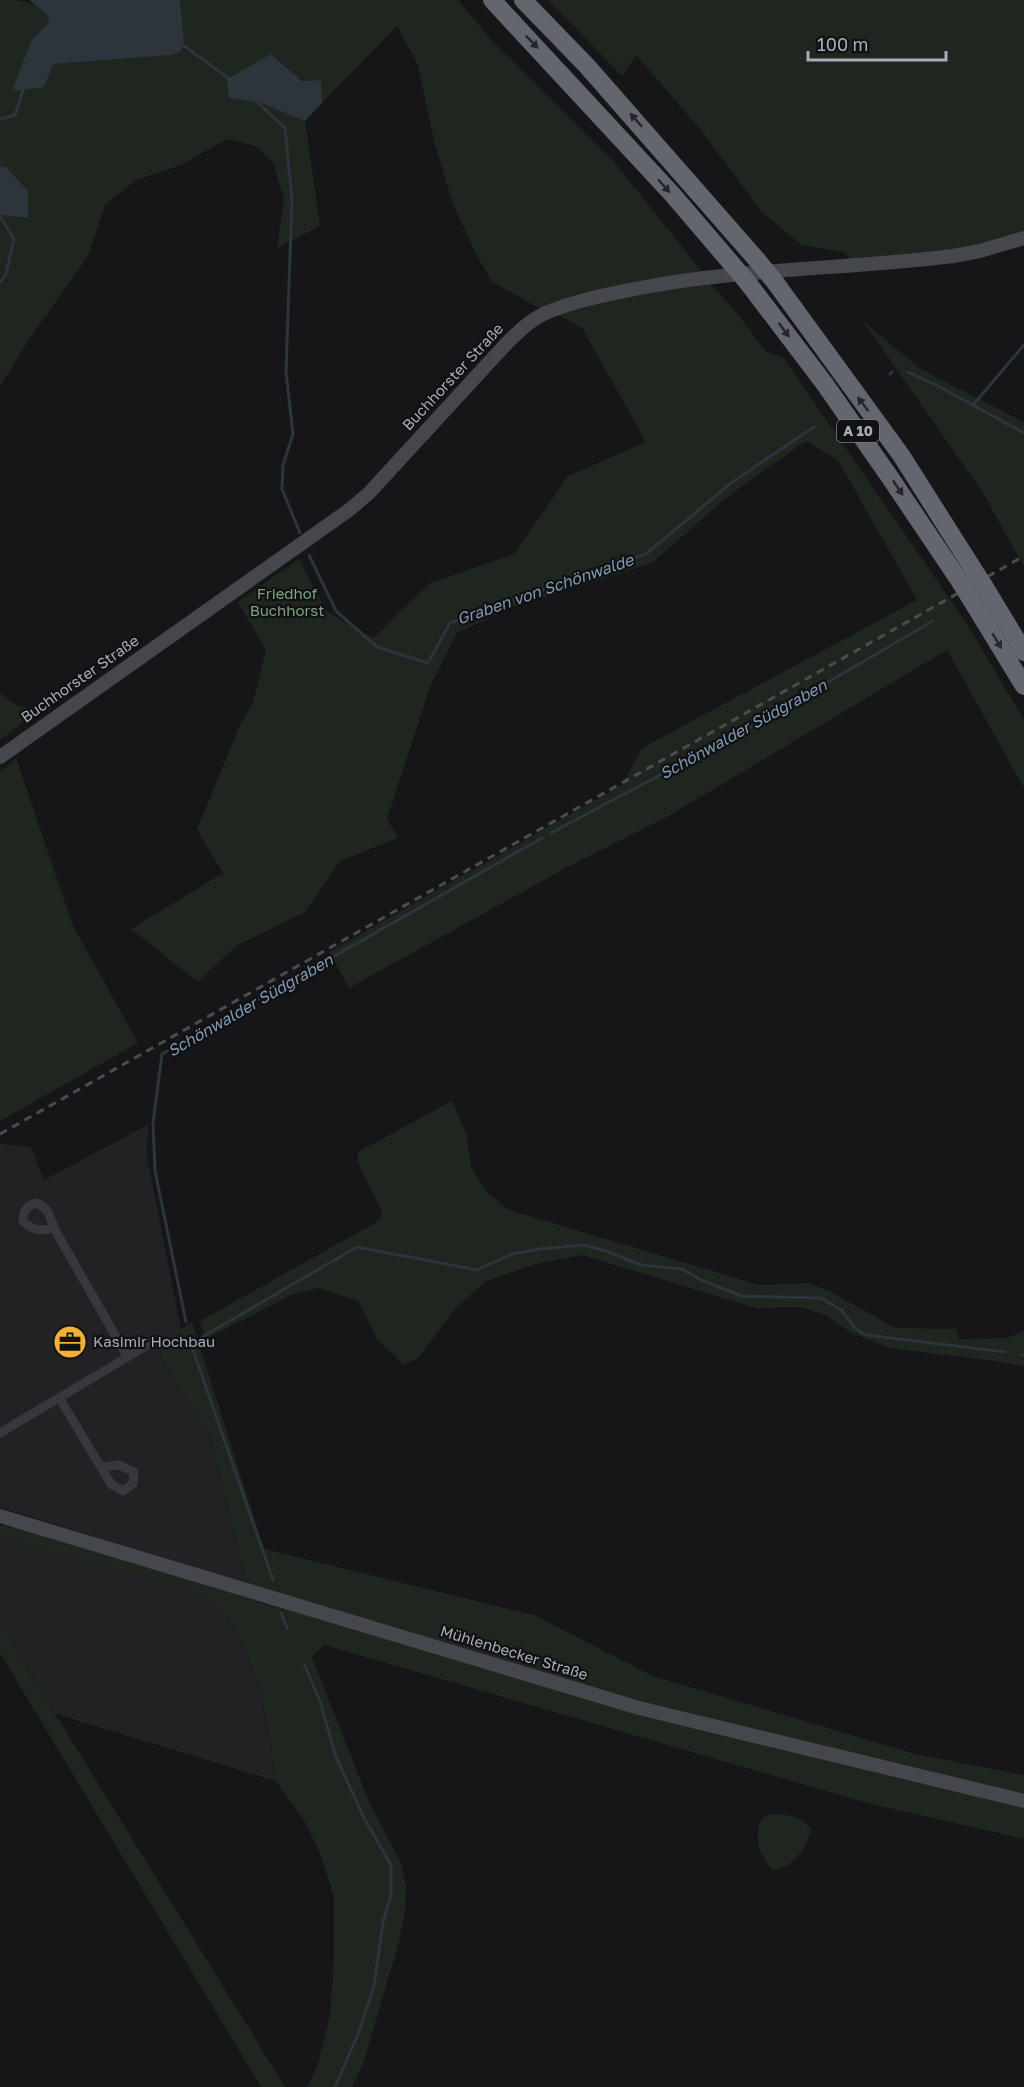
<svg xmlns="http://www.w3.org/2000/svg" width="1024" height="2087" viewBox="0 0 1024 2087" font-family="'Golos Text',sans-serif">
<style>
.built{fill:#222225}
.green{fill:#1e261f}
.water{fill:#2c353c}
.lines{fill:none;stroke-linecap:round;stroke-linejoin:round}
.stream{stroke:#2c353c;stroke-width:3}
.street{stroke:#37383d;stroke-width:9}
.secondary{stroke:#45474d;stroke-width:14}
.highway{stroke:#63666e;stroke-width:18}
.rail{stroke:#4a4c52;stroke-width:3;stroke-dasharray:8 6;stroke-linecap:butt}
.highway-bridge{stroke:#63666e;stroke-width:18}
.oneway{fill:#26262a}
.labels{text-anchor:middle;stroke-width:4.5;stroke-linejoin:round;paint-order:stroke}
.shield{fill:#111113;stroke:#7b7e86;stroke-width:1.5}
.shield-label{font-size:14px;font-weight:bold;fill:#a8adb8}
.street-label{font-size:15px;fill:#a8adb8;stroke:#111113}
.park-label{font-size:15px;fill:#7fa381;stroke:#111113}
.poi-label{font-size:15px;fill:#a8adb8;stroke:#111113;text-anchor:start}
.water-label{font-size:16px;font-style:italic;fill:#7f9bb3;stroke:#111113}
</style>
<rect width="100%" height="100%" fill="#161618"/>
<!-- built -->
<g class="built">
<path d="M 149,1124 L 146,1152 L 181,1329 L 159,1355 L 210,1437 L 247,1585 L 0,1507 L 0,1144 L 31,1147 L 44,1180 Z"/>
<path d="M 0,1538 L 185,1586 L 223,1610 L 239,1638 L 259,1685 L 271,1746 L 276,1781 L 56,1714 L 0,1624 Z"/>
</g>
<!-- green -->
<g class="green">
<path d="M 0,0 C 20,0 38,0 49,19 L 47,24 L 31,41 L 13,91 L 53,64 L 172,55 L 180,51 L 184,41 L 180,0 L 458,0 L 492,41 L 615,163 L 703,273 L 541,309 L 492,282 L 477,256 L 453,204 L 435,145 L 418,65 L 397,26 L 322,103 L 321,80 L 302,81 L 271,54 L 230,98 L 261,103 L 305,121 L 320,226 L 277,248 L 284,200 L 273,162 L 255,146 L 227,139 L 179,166 L 136,180 L 105,205 L 88,256 L 32,335 L 0,386 L 0,215 L 28,218 L 28,191 L 6,167 L 0,167 Z"/>
<path d="M 548,0 L 1024,0 L 1024,232 C 969,253 909,255 851,260 L 844,252 L 801,245 L 761,211 L 700,129 L 636,55 L 622,76 Z"/>
<path d="M 709,283 L 733,308 L 766,352 L 783,357 L 969,627 L 1024,720 L 1024,788 L 947,650 L 667,817 L 564,869 L 349,988 L 329,952 L 622,785 L 642,748 L 917,600 L 838,460 L 806,441 L 731,494 L 652,563 L 512,607 L 457,633 L 431,684 L 387,819 L 398,838 L 340,861 L 305,912 L 236,946 L 198,982 L 131,929 L 223,873 L 197,830 L 239,727 L 253,702 L 266,650 L 238,602 L 299,559 L 326,611 L 373,638 L 430,583 L 514,554 L 568,476 L 646,442 L 582,328 L 557,314 L 608,300 Z"/>
<path d="M 863,321 L 919,368 L 1024,422 L 1024,567 L 983,493 Z"/>
<path d="M 0,693 C 15,706 22,710 42,708 L 0,740 Z"/>
<path d="M 16,758 L 73,926 L 138,1043 L 0,1121 L 0,772 Z"/>
<path d="M 452,1101 L 466,1133 L 471,1167 L 487,1192 L 509,1210 L 759,1285 L 808,1283 L 827,1290 L 896,1328 L 956,1329 L 959,1339 L 1007,1338 L 1024,1331 L 1024,1367 L 1003,1362 L 889,1348 L 852,1333 L 823,1314 L 800,1307 L 756,1308 L 582,1255 L 536,1264 L 486,1281 L 455,1309 L 419,1357 L 404,1365 L 378,1340 L 358,1301 L 318,1288 L 291,1295 L 206,1339 L 200,1321 L 375,1223 L 383,1214 L 358,1163 L 358,1152 Z"/>
<path d="M 192,1322 L 264,1549 L 534,1615 L 653,1676 L 915,1754 L 1024,1775 L 1024,1839 L 867,1803 L 324,1645 L 312,1657 L 369,1802 L 401,1863 L 406,1886 L 405,1912 L 398,1946 L 363,2064 L 352,2087 L 306,2087 L 309,2085 L 317,2067 L 330,2015 L 334,1957 L 334,1897 L 320,1853 L 304,1820 L 276,1781 L 271,1746 L 259,1685 L 239,1638 L 223,1610 L 185,1586 L 0,1538 L 0,1525 C 92,1545 182,1572 269,1606 L 282,1596 L 247,1585 L 210,1437 L 159,1355 L 181,1329 Z"/>
<path d="M 0,1624 L 285,2087 L 261,2087 L 0,1653 Z"/>
<path d="M 773,1814 C 787,1814 803,1817 811,1829 C 808,1846 791,1870 773,1870 C 759,1856 753,1836 762,1818 Z"/>
</g>
<!-- water -->
<g class="water">
<path d="M 29,0 L 180,0 L 184,41 L 181,51 L 172,55 L 53,64 L 44,87 L 12,91 L 31,41 L 47,24 L 49,19 L 46,14 Z"/>
<path d="M 271,54 L 302,81 L 321,80 L 322,103 L 305,121 L 261,103 L 229,98 L 227,79 Z"/>
<path d="M 0,167 L 6,167 L 28,191 L 28,218 L 0,215 Z"/>
</g>
<g class="lines">
<!-- stream -->
<g class="stream">
<path d="M 179,42 L 232,81"/>
<path d="M 255,100 L 285,128 L 292,199 L 286,372 L 293,434 L 283,465 L 282,489 L 300,533"/>
<path d="M 0,119 L 15,115 L 24,87"/>
<path d="M 0,216 L 14,239 L 6,274 L 0,283"/>
<path d="M 908,372 L 940,387 L 1024,433"/>
<path d="M 890,374 L 892,372"/>
<path d="M 973,405 L 1024,345"/>
<path d="M 309,555 L 336,611 L 377,647 L 428,663 L 450,623 L 646,554 L 731,483 L 814,427"/>
<path d="M 551,833 L 761,721 L 933,621"/>
<path d="M 186,1322 L 155,1171 L 153,1123 L 162,1054 L 542,838"/>
<path d="M 202,1337 L 357,1247 L 477,1270 L 512,1254 L 539,1249 L 584,1245 L 606,1251 L 641,1265 L 682,1269 L 701,1280 L 742,1296 L 821,1298 L 841,1310 L 856,1329 L 866,1335 L 1005,1352"/>
<path d="M 191,1344 L 273,1580"/>
<path d="M 1022,1355 L 1024,1355"/>
<path d="M 281,1613 L 287,1628"/>
<path d="M 304,1664 L 320,1701 L 336,1757 L 364,1818 L 391,1865 L 391,1895 L 383,1922 L 374,1986 L 358,2034 L 335,2087"/>
</g>
<!-- street -->
<g class="street">
<path d="M 54,1228 C 42,1231 32,1231 23,1221 C 23,1211 26,1207 35,1203 C 48,1206 50,1216 54,1228 L 127,1356"/>
<path d="M 60,1399 L 111,1484 L 123,1491 L 133,1484 L 134,1472 L 119,1465 L 102,1467"/>
<path d="M 0,1433 L 151,1343"/>
</g>
<!-- secondary -->
<g class="secondary">
<path d="M 0,757 L 349,510 L 369,493 L 505,345 C 518,332 531,319 548,312 C 577,300 610,294 640,288 C 743,268 849,269 953,256 L 980,251 L 1024,238"/>
<path d="M 0,1516 L 639,1708 L 1024,1801"/>
</g>
<!-- highway -->
<g class="highway">
<path d="M 492,0 L 672,194 L 731,263"/>
<path d="M 523,0 L 587,66 L 757,260"/>
<path d="M 775,282 L 901,455 L 977,575"/>
<path d="M 748,283 L 824,383 L 889,476 L 961,583"/>
<path d="M 984,586 L 1024,652"/>
<path d="M 969,596 L 1024,686"/>
</g>
<!-- rail -->
<path class="rail" d="M 0,1134 L 1024,556"/>
<!-- highway-bridge -->
<g class="highway-bridge">
<path d="M 757,260 L 775,282"/>
<path d="M 731,263 L 748,283"/>
<path d="M 977,575 L 984,586"/>
<path d="M 961,583 L 969,596"/>
</g>
</g>
<!-- one-way arrows -->
<defs><path id="oneway-solid" d="M-6-.8H1V-3.2L6.5 0L1 3.2V.8H-6Z" transform="scale(1.5)"/></defs>
<g class="oneway">
<use href="#oneway-solid" transform="translate(532 42) rotate(46)"/>
<use href="#oneway-solid" transform="translate(636 120) rotate(-132)"/>
<use href="#oneway-solid" transform="translate(664 186) rotate(48)"/>
<use href="#oneway-solid" transform="translate(784 330) rotate(53)"/>
<use href="#oneway-solid" transform="translate(863 404) rotate(-127)"/>
<use href="#oneway-solid" transform="translate(898 488) rotate(56)"/>
<use href="#oneway-solid" transform="translate(997 641) rotate(59)"/>
</g>
<!-- icons -->
<defs>
<symbol id="office-disc" viewBox="-11 -11 22 22"><circle r="9.5" fill="#f2b134" stroke="#111113"/><path d="M-6-3h4V-5.5h4V-3h4V5H-6ZM-1-4.5V-3h2v-1.5ZM-6 0V1H6V0Z" fill="#111"/></symbol>
</defs>
<g fill-rule="evenodd">
<use href="#office-disc" x="51" y="1323" width="38" height="38"/>
</g>
<g class="labels">
<!-- shield labels -->
<rect class="shield" x="837" y="420" width="42" height="22" rx="4.5"/>
<g class="shield-label">
<text x="858" y="436">A 10</text>
</g>
<!-- street labels -->
<g class="street-label">
<text transform="translate(453 377) rotate(-47)" y="5">Buchhorster Straße</text>
<text transform="translate(80 679) rotate(-35)" y="5">Buchhorster Straße</text>
<text transform="translate(514 1653) rotate(17)" y="5">Mühlenbecker Straße</text>
</g>
<!-- park labels -->
<g class="park-label">
<text x="287" y="599">Friedhof<tspan x="287" dy="17">Buchhorst</tspan></text>
</g>
<!-- poi labels -->
<g class="poi-label">
<text x="93" y="1347">Kasimir Hochbau</text>
</g>
<!-- water labels -->
<g class="water-label">
<text transform="translate(545 589) rotate(-19)" y="6">Graben von Schönwalde</text>
<text transform="translate(743 729) rotate(-29)" y="6">Schönwalder Südgraben</text>
<text transform="translate(250 1005) rotate(-30)" y="6">Schönwalder Südgraben</text>
</g>
</g>
<!-- scale -->
<path d="M808 51v9h138v-9" fill="none" stroke="#a8adb8" stroke-width="3"/>
<text x="817" y="51" font-size="18" fill="#a8adb8" stroke="#111113" stroke-width="4.5" paint-order="stroke">100 m</text>
</svg>
